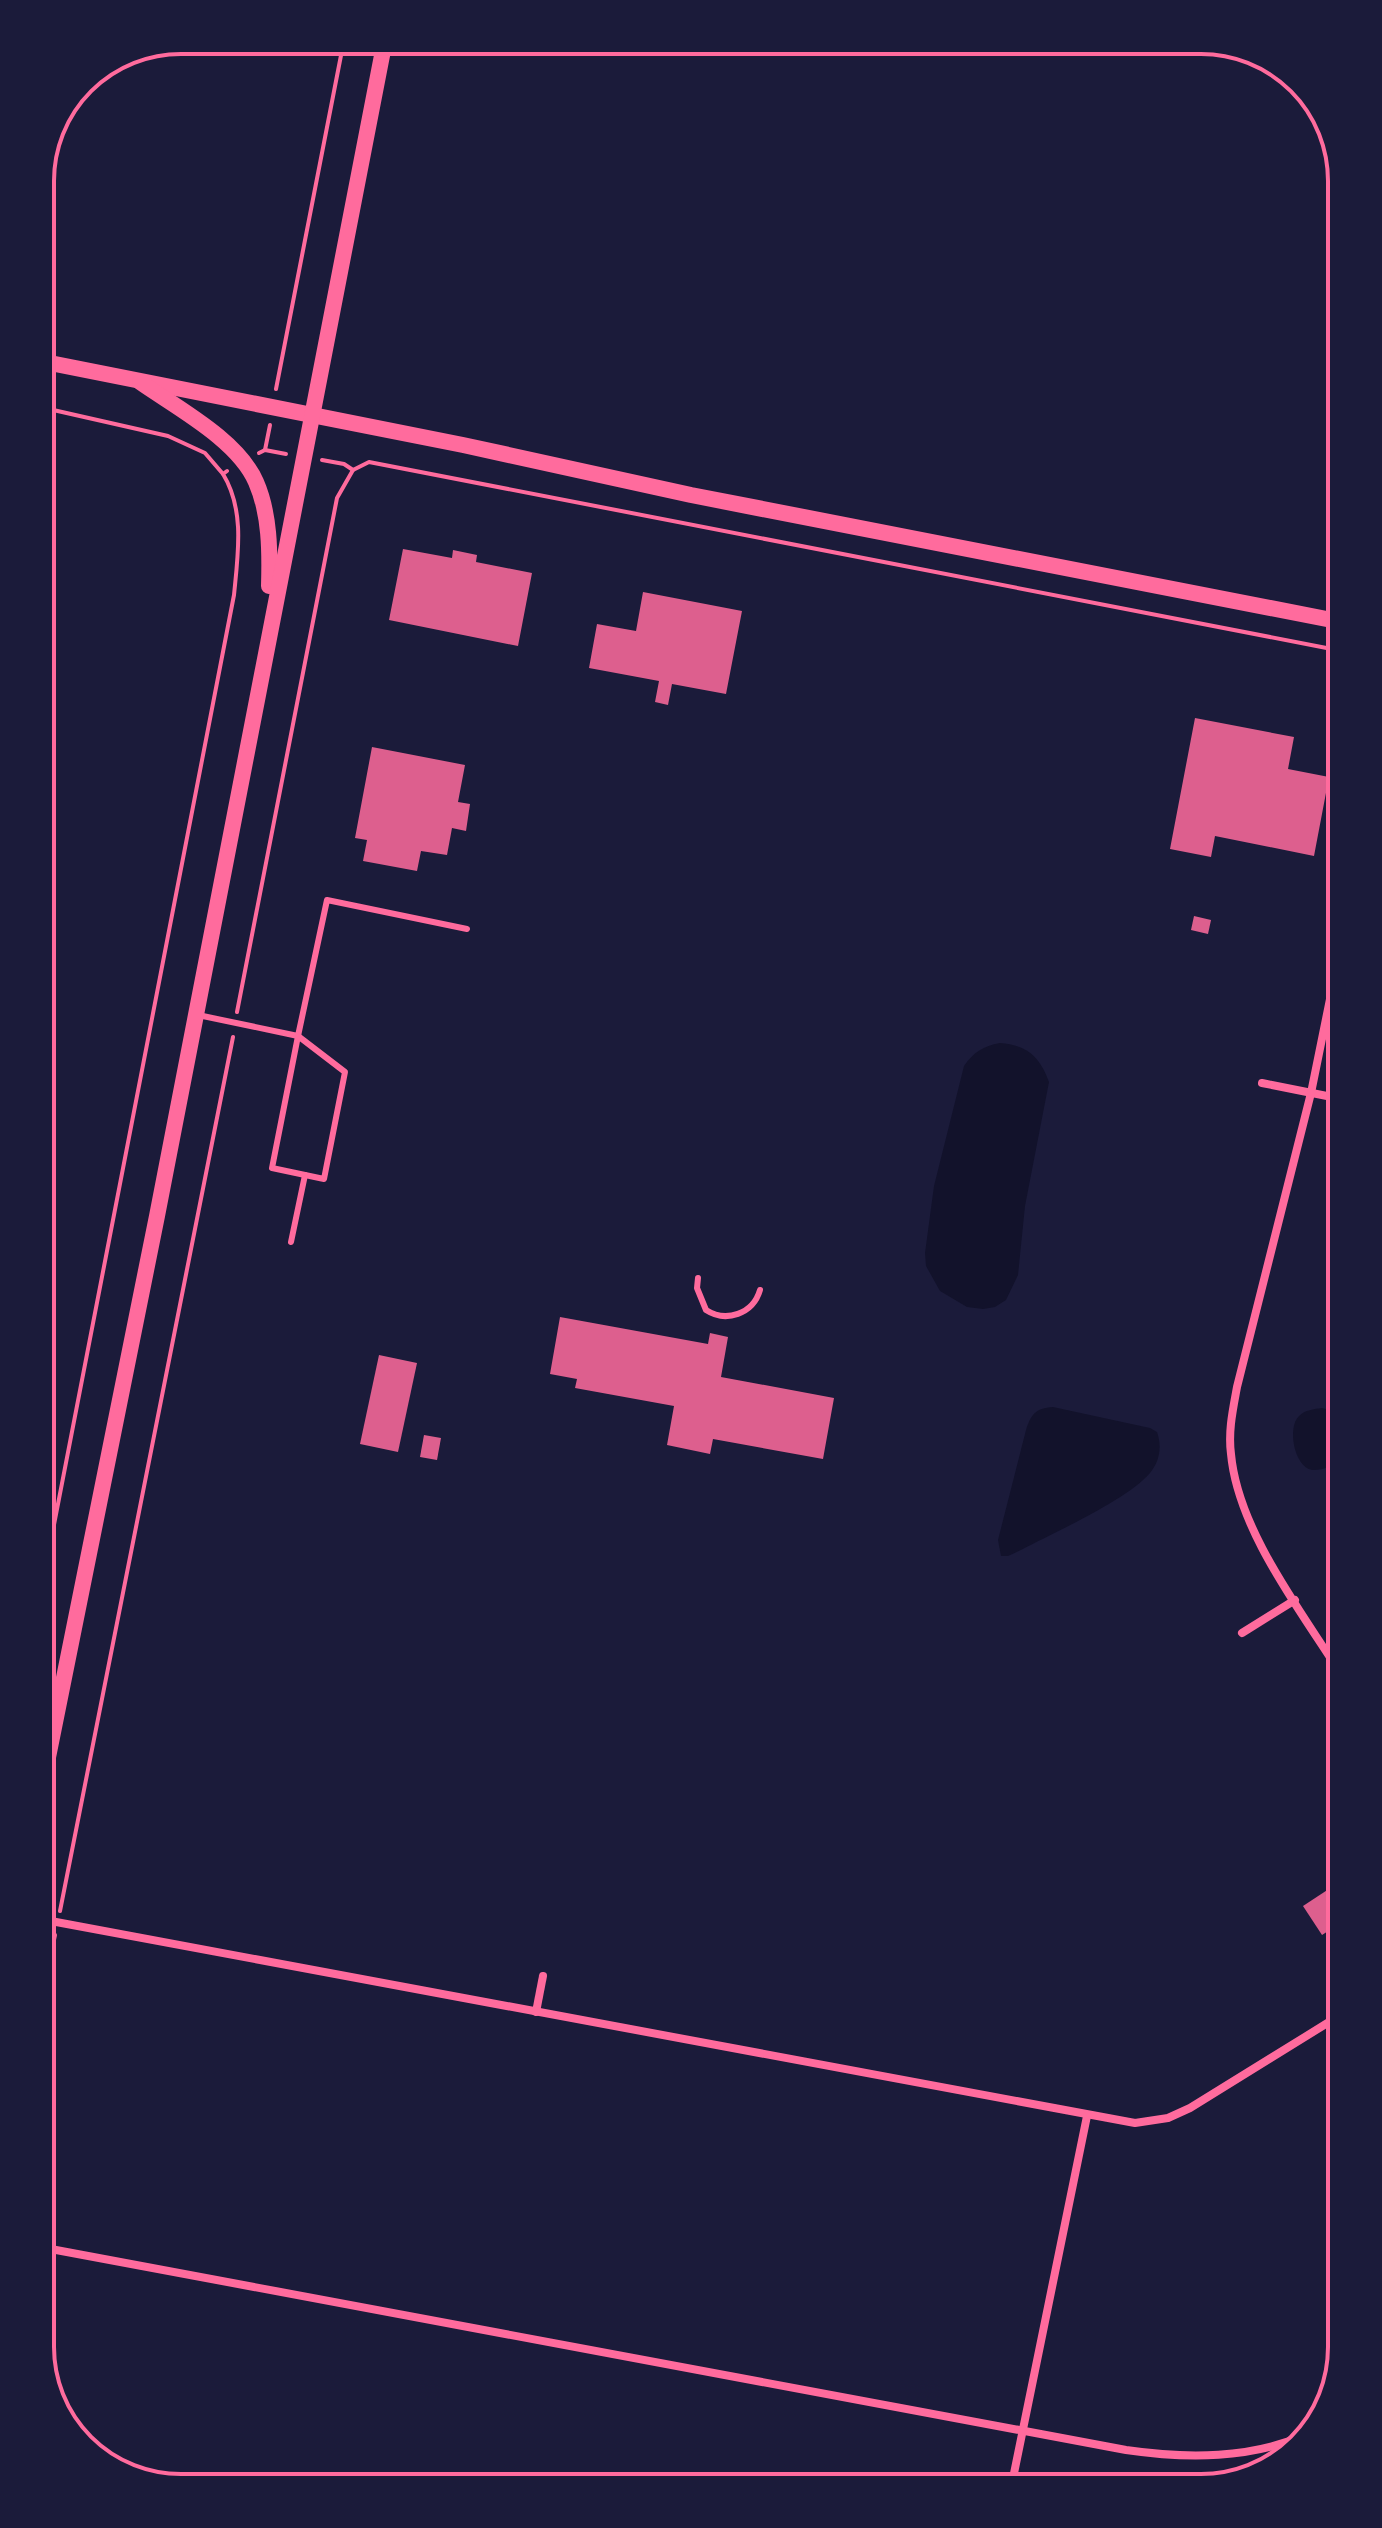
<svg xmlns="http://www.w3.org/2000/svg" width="1382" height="2528" viewBox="0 0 1382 2528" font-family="'Public Sans',sans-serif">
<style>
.water{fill:#12122b}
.building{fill:#dd5f8e}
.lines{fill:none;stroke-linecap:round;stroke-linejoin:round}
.path{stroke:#ff6b9d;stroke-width:4}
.service{stroke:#ff6b9d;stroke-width:6}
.minor{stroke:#ff6b9d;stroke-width:8}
.secondary{stroke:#ff6b9d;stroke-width:16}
.rim{fill:none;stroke:#ff6b9d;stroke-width:4}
</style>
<rect width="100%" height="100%" fill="#1b1b3a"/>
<!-- water -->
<g class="water">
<path d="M 1000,1043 C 1027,1045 1040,1057 1049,1082 L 1025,1206 L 1018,1275 L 1006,1300 L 995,1307 L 983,1309 L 967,1307 L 940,1291 L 926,1266 L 925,1253 L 934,1186 L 964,1066 C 974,1052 983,1046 1000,1043 Z"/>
<path d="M 1053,1407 L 1150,1428 L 1157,1432 C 1162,1446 1160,1461 1150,1473 C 1127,1500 1055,1532 1021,1550 L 1008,1556 L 1001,1556 L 998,1540 L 1026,1430 C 1031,1415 1035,1408 1053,1407 Z"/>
<path d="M 1322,1408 L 1342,1413 L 1342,1461 C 1333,1465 1322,1471 1312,1470 C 1294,1467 1287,1427 1299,1416 C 1305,1410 1314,1409 1322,1408 Z"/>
</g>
<!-- building -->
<g class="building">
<path d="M 403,549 L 452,558 L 453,550 L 477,555 L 476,562 L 532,573 L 518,646 L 389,620 Z"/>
<path d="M 643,592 L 742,611 L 726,694 L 672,684 L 668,705 L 655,702 L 659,681 L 589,668 L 597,624 L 636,631 Z"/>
<path d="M 1195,718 L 1294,737 L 1288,769 L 1329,777 L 1314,856 L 1215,836 L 1211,857 L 1170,849 Z"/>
<path d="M 372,747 L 465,765 L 458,802 L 470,804 L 466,831 L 452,828 L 447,855 L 421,851 L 417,871 L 363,861 L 367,840 L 355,838 Z"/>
<path d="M 1194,916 L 1211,920 L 1208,934 L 1191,930 Z"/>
<path d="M 560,1317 L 708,1344 L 710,1333 L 728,1337 L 721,1377 L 834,1398 L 823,1459 L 713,1439 L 710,1454 L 667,1445 L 674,1406 L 575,1388 L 577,1379 L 550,1374 Z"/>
<path d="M 379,1355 L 417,1363 L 398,1452 L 360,1444 Z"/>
<path d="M 424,1435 L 441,1438 L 437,1460 L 420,1457 Z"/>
<path d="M 1338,1883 L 1342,1889 L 1342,1922 L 1322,1935 L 1303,1906 Z"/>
</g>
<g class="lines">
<!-- path -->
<g class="path">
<path d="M 276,389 L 344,40"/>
<path d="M 40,407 L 168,436 L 205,453 L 223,474"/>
<path d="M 265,450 L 270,425"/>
<path d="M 259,453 L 265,450 L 286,454"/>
<path d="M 322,460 L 344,464 L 353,470"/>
<path d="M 237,1012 L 337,498 L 353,470 L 369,462 L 1342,651"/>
<path d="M 40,1597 L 234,595 C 238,554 245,510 223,474 L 227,471"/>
<path d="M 60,1911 L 233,1037"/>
<path d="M 40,2006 L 55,1935"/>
</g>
<!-- service -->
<g class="service">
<path d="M 198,1015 L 298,1036 L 327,900 L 467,929"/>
<path d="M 298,1036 L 345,1072 L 324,1179 L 272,1168 Z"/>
<path d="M 291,1242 L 305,1175"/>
<path d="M 698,1278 L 697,1288 L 706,1310 C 726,1323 753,1314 760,1290"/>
</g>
<!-- minor -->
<g class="minor">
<path d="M 1262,1083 L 1342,1099"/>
<path d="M 1242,1633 L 1295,1600"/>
<path d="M 1342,1676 C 1302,1612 1238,1531 1231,1454 C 1228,1431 1233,1409 1237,1387 L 1311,1093 L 1342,940"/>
<path d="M 40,1919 L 1135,2123 L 1168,2118 L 1190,2108 L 1342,2014"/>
<path d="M 536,2012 L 543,1976"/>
<path d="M 40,2247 L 1126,2450 C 1188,2459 1250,2459 1308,2434"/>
<path d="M 1011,2488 L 1087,2116"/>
</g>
<!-- secondary -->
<g class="secondary">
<path d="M 40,361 L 463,445 L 691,495 L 1342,622"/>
<path d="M 140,382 C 177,408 238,440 256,482 C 270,514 270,552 269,586"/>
<path d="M 40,1797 L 157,1216 L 385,40"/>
</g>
</g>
<!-- crop -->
<path d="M0 0H1382V2528H0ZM181 54H1201A127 127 0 0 1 1328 181V2347A127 127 0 0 1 1201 2474H181A127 127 0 0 1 54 2347V181A127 127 0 0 1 181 54Z" fill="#1b1b3a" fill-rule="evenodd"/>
<path class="rim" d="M181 54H1201A127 127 0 0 1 1328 181V2347A127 127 0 0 1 1201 2474H181A127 127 0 0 1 54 2347V181A127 127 0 0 1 181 54Z"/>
</svg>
